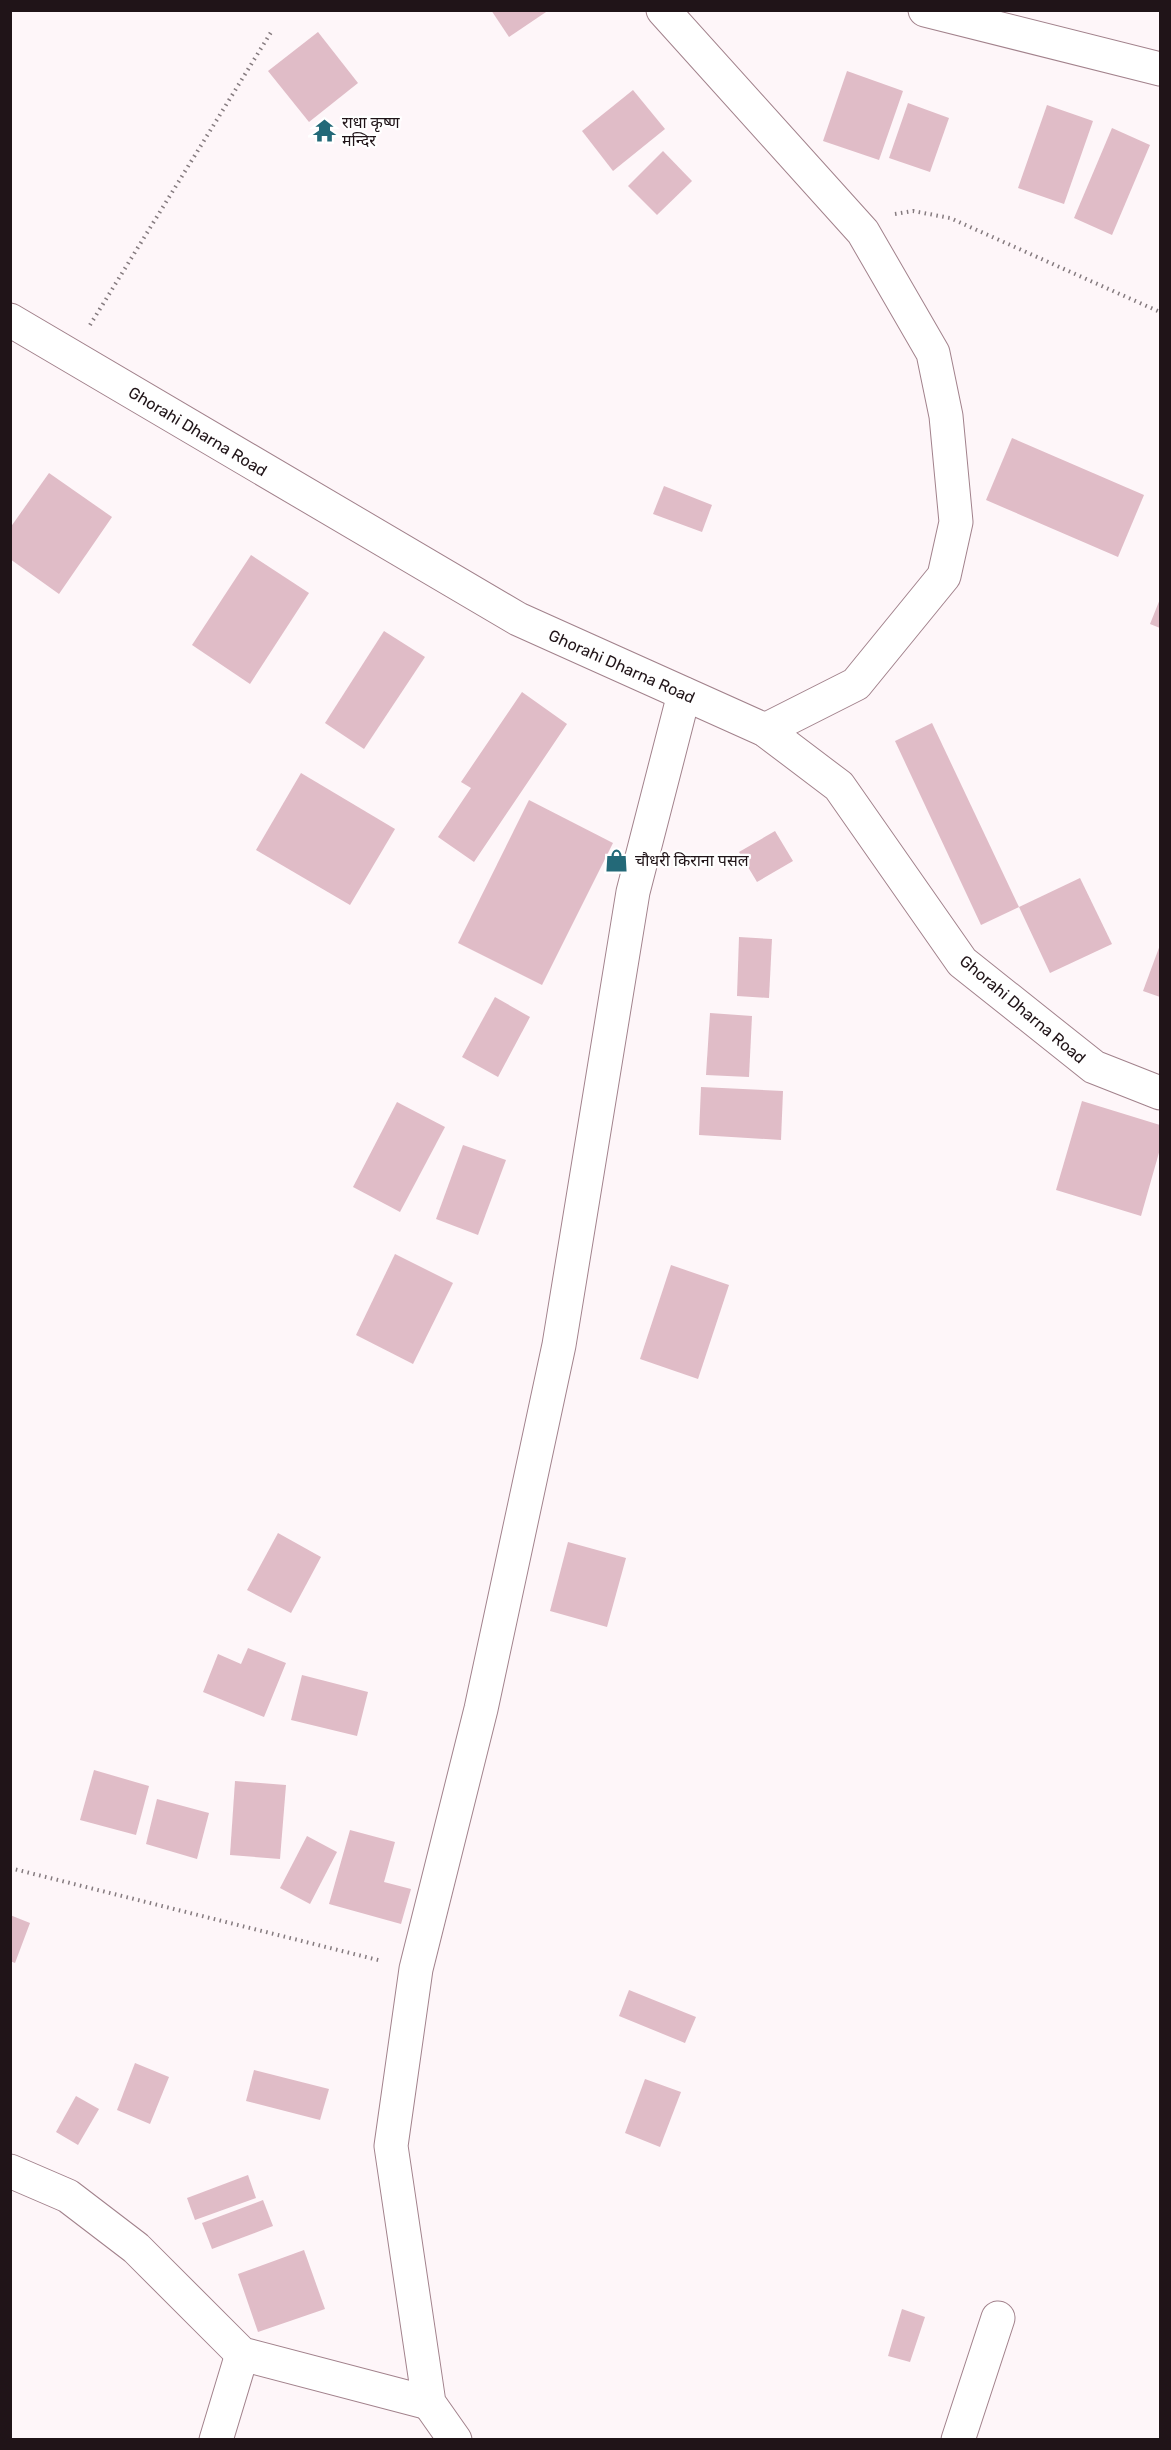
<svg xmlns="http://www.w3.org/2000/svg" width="1171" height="2450" viewBox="0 0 1171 2450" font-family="Rubik,'Noto Sans Devanagari',sans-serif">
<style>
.building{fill:#e0bcc7}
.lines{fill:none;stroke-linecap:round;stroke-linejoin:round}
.minor-casing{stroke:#a2828c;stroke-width:35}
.path{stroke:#857b7f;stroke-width:4;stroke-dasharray:1.5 4.5;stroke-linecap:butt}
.minor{stroke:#fff;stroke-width:33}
.labels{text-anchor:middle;stroke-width:4.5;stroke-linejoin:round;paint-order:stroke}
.poi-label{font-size:16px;fill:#201418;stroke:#fff;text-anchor:start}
.street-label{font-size:16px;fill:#201418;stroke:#fff}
</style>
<rect width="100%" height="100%" fill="#fef6f9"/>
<!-- building -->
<g class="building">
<path d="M 491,10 L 549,10 L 509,37 Z"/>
<path d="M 318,32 L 358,83 L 309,122 L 268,71 Z"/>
<path d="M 847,71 L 903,91 L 879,160 L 823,141 Z"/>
<path d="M 633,90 L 665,129 L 613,171 L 582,131 Z"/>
<path d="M 908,103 L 949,118 L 930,172 L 889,158 Z"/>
<path d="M 1047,105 L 1093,121 L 1064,204 L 1018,188 Z"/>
<path d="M 1112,128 L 1150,145 L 1112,235 L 1074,218 Z"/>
<path d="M 663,151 L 692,181 L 657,215 L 628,186 Z"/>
<path d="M 1012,438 L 1144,495 L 1118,557 L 986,500 Z"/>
<path d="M 49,473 L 112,517 L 59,594 L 10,559 L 10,528 Z"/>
<path d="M 664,486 L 712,505 L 702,532 L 653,514 Z"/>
<path d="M 251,555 L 309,593 L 250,684 L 192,645 Z"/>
<path d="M 1160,599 L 1160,628 L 1150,624 Z"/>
<path d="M 384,631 L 425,657 L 364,749 L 325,723 Z"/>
<path d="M 522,692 L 567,724 L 474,862 L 438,837 L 471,788 L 461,782 Z"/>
<path d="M 932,723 L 1019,907 L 981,925 L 895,741 Z"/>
<path d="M 301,773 L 395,829 L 350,905 L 256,850 Z"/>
<path d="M 529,800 L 613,843 L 542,985 L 458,943 Z"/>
<path d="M 775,831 L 793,861 L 757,882 L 739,852 Z"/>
<path d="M 1080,878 L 1112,944 L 1050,973 L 1019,907 Z"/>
<path d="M 739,937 L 772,939 L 769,998 L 737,996 Z"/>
<path d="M 1160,945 L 1160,997 L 1143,991 Z"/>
<path d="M 495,997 L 530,1017 L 498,1077 L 462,1057 Z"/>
<path d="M 710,1013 L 752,1016 L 749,1077 L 706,1075 Z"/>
<path d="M 701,1087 L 783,1091 L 781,1140 L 699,1135 Z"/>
<path d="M 1082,1101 L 1160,1125 L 1160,1149 L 1141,1216 L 1056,1190 Z"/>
<path d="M 397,1102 L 445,1127 L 400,1212 L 353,1187 Z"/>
<path d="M 463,1145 L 506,1160 L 478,1235 L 436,1219 Z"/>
<path d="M 395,1254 L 453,1283 L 413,1364 L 356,1335 Z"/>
<path d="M 671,1265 L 729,1285 L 698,1379 L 640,1359 Z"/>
<path d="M 278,1533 L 321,1557 L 291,1613 L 247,1590 Z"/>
<path d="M 568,1542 L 626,1558 L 607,1627 L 550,1611 Z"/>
<path d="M 248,1648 L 286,1663 L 264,1717 L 203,1692 L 218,1654 L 241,1664 Z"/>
<path d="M 302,1675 L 368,1692 L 357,1736 L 291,1720 Z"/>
<path d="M 94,1770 L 149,1786 L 136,1835 L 80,1820 Z"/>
<path d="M 235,1781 L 286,1785 L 280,1859 L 230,1855 Z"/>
<path d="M 157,1799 L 209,1813 L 197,1859 L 146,1844 Z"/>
<path d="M 350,1830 L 395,1842 L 384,1882 L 411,1889 L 401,1924 L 329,1904 Z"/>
<path d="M 307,1836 L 337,1852 L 310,1904 L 280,1888 Z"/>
<path d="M 10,1915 L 30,1923 L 15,1963 L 10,1961 Z"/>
<path d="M 629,1990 L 696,2017 L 685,2043 L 619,2016 Z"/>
<path d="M 135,2063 L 169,2077 L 150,2124 L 117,2110 Z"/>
<path d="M 254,2070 L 329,2089 L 320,2120 L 246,2101 Z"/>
<path d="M 645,2079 L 681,2092 L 660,2147 L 625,2133 Z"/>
<path d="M 76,2096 L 99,2109 L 78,2145 L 56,2132 Z"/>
<path d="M 248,2175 L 256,2198 L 195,2220 L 187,2198 Z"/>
<path d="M 263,2200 L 273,2226 L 212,2249 L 202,2223 Z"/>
<path d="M 304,2250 L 325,2309 L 258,2332 L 238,2274 Z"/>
<path d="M 902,2309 L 925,2317 L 910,2362 L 888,2356 Z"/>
</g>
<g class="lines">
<defs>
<g id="minor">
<path d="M 663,10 L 863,232 L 933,353 L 946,416 L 956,522 L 944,576 L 856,684 L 765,730"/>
<path d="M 925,10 L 1160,69"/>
<path d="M 10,320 L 518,619 L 765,730 L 839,786 L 962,962 L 1094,1067 L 1160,1093"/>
<path d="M 10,2171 L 68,2196 L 136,2248 L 242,2354 L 429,2403"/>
<path d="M 216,2440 L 242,2354"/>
<path d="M 455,2440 L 429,2403 L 391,2146 L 416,1969 L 481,1709 L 559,1345 L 633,892 L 684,694"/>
<path d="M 958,2440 L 998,2318"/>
</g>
</defs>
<!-- minor casing -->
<use href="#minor" class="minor-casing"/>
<!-- path -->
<g class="path">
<path d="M 895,214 L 913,211 L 950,218 L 1160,312"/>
<path d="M 90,325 L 273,29"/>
<path d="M 10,1868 L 382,1961"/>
</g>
<!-- minor -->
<use href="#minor" class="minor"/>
</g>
<!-- icons -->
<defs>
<symbol id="temple-bare" viewBox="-9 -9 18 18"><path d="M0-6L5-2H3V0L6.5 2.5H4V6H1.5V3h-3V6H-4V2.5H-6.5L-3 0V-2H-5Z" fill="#236978" stroke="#fff" stroke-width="2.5" paint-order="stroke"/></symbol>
<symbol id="shop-bare" viewBox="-9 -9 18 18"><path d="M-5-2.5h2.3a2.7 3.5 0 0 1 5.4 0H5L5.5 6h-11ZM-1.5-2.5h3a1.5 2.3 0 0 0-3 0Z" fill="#236978" stroke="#fff" stroke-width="2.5" paint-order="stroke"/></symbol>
</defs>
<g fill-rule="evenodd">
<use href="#temple-bare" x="308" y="114" width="33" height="33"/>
<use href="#shop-bare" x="600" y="844" width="33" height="33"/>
</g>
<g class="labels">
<!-- poi labels -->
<g class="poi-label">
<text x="342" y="128">राधा कृष्ण<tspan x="342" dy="18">मन्दिर</tspan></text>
<text x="635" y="866">चौधरी किराना पसल</text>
</g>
<!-- street labels -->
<g class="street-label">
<text transform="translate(198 431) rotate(31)" y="6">Ghorahi Dharna Road</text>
<text transform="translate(622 666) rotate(24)" y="6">Ghorahi Dharna Road</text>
<text transform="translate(1023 1009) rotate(40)" y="6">Ghorahi Dharna Road</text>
</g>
</g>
<!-- border -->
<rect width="1171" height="2450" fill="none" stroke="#201418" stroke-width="24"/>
</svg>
